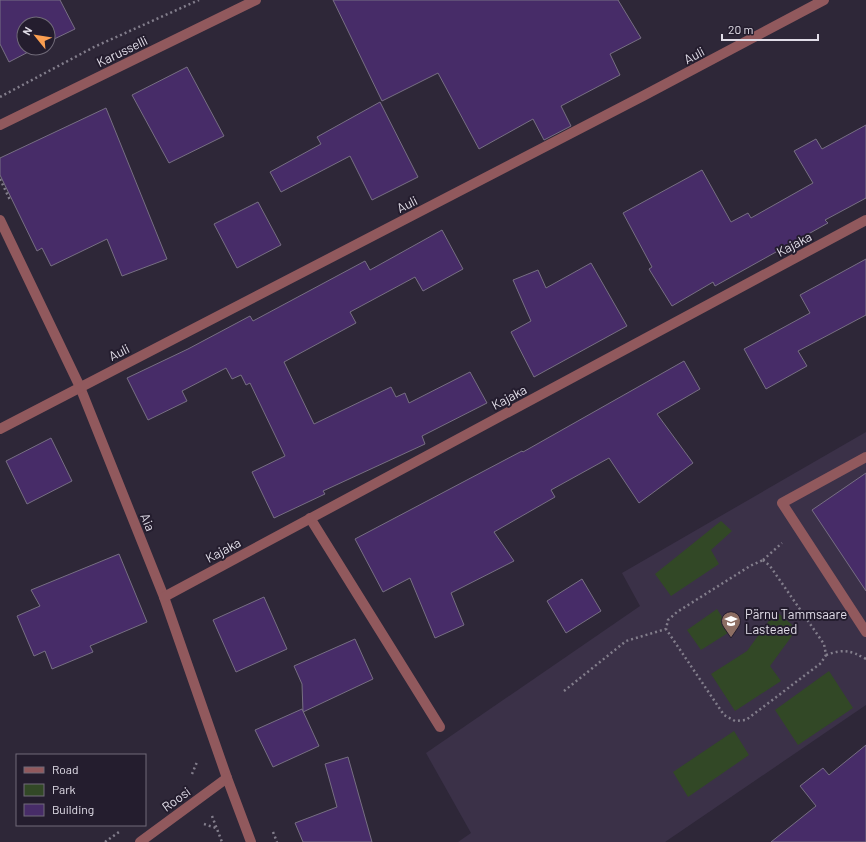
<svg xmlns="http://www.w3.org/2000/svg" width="866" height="842" viewBox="0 0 866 842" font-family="Barlow,sans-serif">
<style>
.built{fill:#3b3148}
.green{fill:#324826}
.building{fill:#472c68;stroke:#776f83}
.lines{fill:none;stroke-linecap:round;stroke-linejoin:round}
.path{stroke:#837e8c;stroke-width:2.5;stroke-dasharray:2 3;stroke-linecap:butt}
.service{stroke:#91595d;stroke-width:10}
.minor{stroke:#91595d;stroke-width:10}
.labels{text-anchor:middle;stroke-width:4;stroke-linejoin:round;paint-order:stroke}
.street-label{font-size:13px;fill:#e1dde8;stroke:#241d2e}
.poi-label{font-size:13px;fill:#e1dde8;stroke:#241d2e;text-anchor:start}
</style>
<rect width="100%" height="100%" fill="#2e2738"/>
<!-- built -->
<path class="built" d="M 866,432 L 866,705 L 665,842 L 458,842 L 471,833 L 426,753 L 640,606 L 622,573 Z"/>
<!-- green -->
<g class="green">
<path d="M 721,521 L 732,531 L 711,550 L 719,564 L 671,596 L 655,574 Z"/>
<path d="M 717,609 L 731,631 L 701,650 L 687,630 Z"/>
<path d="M 776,611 L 797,629 L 770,666 L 781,681 L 735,711 L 711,674 L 747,651 Z"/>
<path d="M 829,671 L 853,708 L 798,745 L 775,710 Z"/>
<path d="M 734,731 L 749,755 L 688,797 L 673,772 Z"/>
</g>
<!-- building -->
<g class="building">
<path d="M 0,0 L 60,0 L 75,29 L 48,42 L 48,24 L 24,24 L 24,48 L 36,48 L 9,62 L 0,44 Z"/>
<path d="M 333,0 L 618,0 L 641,38 L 610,54 L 620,75 L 561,106 L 571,126 L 544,140 L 533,119 L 479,149 L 438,73 L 382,101 Z"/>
<path d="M 187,67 L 224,136 L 169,163 L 132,95 Z"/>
<path d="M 380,102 L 418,177 L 372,200 L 350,156 L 281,192 L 270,172 L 321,144 L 317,137 Z"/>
<path d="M 106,108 L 167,259 L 122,276 L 107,239 L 51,266 L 42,248 L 37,251 L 0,175 L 0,158 Z"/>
<path d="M 866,125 L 866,198 L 825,220 L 828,223 L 715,286 L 713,282 L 672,306 L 649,269 L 652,267 L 623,213 L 702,170 L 731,222 L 748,213 L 751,218 L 813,183 L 794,151 L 816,139 L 822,149 Z"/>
<path d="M 258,202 L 281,245 L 237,268 L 214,224 Z"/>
<path d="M 442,230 L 463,269 L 423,291 L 415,277 L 350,312 L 356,323 L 284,362 L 314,424 L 391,387 L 396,397 L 405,393 L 409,403 L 470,372 L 487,403 L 422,436 L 425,444 L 323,491 L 325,494 L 274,518 L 252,472 L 285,456 L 250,383 L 246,385 L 241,375 L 232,379 L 226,368 L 182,391 L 187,401 L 148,420 L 127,378 L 188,349 L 250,316 L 253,321 L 365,261 L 370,270 Z"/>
<path d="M 866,259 L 866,315 L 798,351 L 807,366 L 766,389 L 744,349 L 810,313 L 800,295 Z"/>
<path d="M 591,263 L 627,326 L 534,377 L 511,332 L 531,321 L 513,280 L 538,270 L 546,288 Z"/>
<path d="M 684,361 L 700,389 L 657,414 L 693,463 L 639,503 L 609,458 L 551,490 L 555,497 L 494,532 L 514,561 L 451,593 L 464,625 L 435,638 L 410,578 L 383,592 L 355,539 L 522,451 L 523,452 Z"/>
<path d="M 51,438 L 72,481 L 27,504 L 6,461 Z"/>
<path d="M 866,473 L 866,591 L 812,510 Z"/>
<path d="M 119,554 L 147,622 L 90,646 L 93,652 L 52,669 L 45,651 L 34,656 L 17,616 L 40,606 L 31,590 Z"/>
<path d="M 582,579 L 601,611 L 566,633 L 547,601 Z"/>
<path d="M 264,597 L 287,649 L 236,672 L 213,620 Z"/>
<path d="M 355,639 L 373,679 L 303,712 L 302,684 L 294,666 Z"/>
<path d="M 302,709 L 319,746 L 273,767 L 255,730 Z"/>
<path d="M 866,745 L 866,842 L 771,842 L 816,806 L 800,786 L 823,768 L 829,775 Z"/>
<path d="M 348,757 L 372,842 L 303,842 L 295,823 L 337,807 L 325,764 Z"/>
</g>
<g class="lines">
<!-- path -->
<g class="path">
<path d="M 0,97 L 94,47 L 199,0"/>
<path d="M 0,179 L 10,200"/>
<path d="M 763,560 L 770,566 L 824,644 L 826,655 L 821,663 L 746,720 L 735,721 L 724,715 L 666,629 L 668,620 L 677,612 L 750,566 Z"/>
<path d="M 763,560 L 782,543"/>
<path d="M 826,655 C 843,649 850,650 866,659"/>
<path d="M 564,691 L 626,641 L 666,629"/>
<path d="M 192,774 L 197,762"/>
<path d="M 212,816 L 222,842"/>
<path d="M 204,824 L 216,828"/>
<path d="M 273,832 L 277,842"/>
<path d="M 105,842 L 119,832"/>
</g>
<!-- service -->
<path class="service" d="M 866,457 L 782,503 L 866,632"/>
<!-- minor -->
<g class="minor">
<path d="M 0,125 L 256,0"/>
<path d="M 0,220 L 80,387 L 164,597 L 227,778 L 251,842"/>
<path d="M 0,429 L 643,96 L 824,0"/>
<path d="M 310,518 L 440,727"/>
<path d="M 164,597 L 866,220"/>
<path d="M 140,842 L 227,778"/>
</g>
</g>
<!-- icons -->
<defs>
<symbol id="school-pin" viewBox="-11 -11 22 30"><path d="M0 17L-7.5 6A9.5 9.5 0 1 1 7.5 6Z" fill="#8d6e63" stroke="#241d2e"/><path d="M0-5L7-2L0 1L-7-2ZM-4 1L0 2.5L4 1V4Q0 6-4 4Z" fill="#fff"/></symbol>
</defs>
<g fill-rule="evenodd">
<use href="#school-pin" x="720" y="610" width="22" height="30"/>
</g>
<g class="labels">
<!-- street labels -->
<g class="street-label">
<text transform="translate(122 51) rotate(-26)" y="5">Karusselli</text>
<text transform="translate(694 55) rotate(-28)" y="5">Auli</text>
<text transform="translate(407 204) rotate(-27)" y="5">Auli</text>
<text transform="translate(794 244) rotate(-28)" y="5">Kajaka</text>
<text transform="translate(119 352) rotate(-27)" y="5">Auli</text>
<text transform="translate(509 397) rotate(-28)" y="5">Kajaka</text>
<text transform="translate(148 522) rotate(68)" y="5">Aia</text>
<text transform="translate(223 550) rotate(-28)" y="5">Kajaka</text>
<text transform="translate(176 799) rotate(-36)" y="5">Roosi</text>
</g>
<!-- poi labels -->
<g class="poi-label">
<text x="745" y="619">Pärnu Tammsaare<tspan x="745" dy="15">Lasteaed</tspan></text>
</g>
</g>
<!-- legend -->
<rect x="16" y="754" width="130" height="72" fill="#241d2e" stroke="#706a78"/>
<rect x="24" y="767" width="20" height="6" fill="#91595d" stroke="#706a78"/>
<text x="52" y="774" font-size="12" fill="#e1dde8">Road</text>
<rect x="24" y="784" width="20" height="12" fill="#324826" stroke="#706a78"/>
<text x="52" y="794" font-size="12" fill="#e1dde8">Park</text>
<rect x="24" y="804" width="20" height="12" fill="#472c68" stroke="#706a78"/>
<text x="52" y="814" font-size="12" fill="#e1dde8">Building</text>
<!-- north arrow -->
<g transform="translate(36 36) rotate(300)"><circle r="19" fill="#241d2e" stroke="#706a78"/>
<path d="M0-3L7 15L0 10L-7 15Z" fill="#fb9e51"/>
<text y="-6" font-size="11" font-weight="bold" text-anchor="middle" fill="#e1dde8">N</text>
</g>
<!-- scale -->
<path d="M722 34v6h96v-6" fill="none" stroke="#e1dde8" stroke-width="2"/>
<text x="728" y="34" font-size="12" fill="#e1dde8" stroke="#241d2e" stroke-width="3" paint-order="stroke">20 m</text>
</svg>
